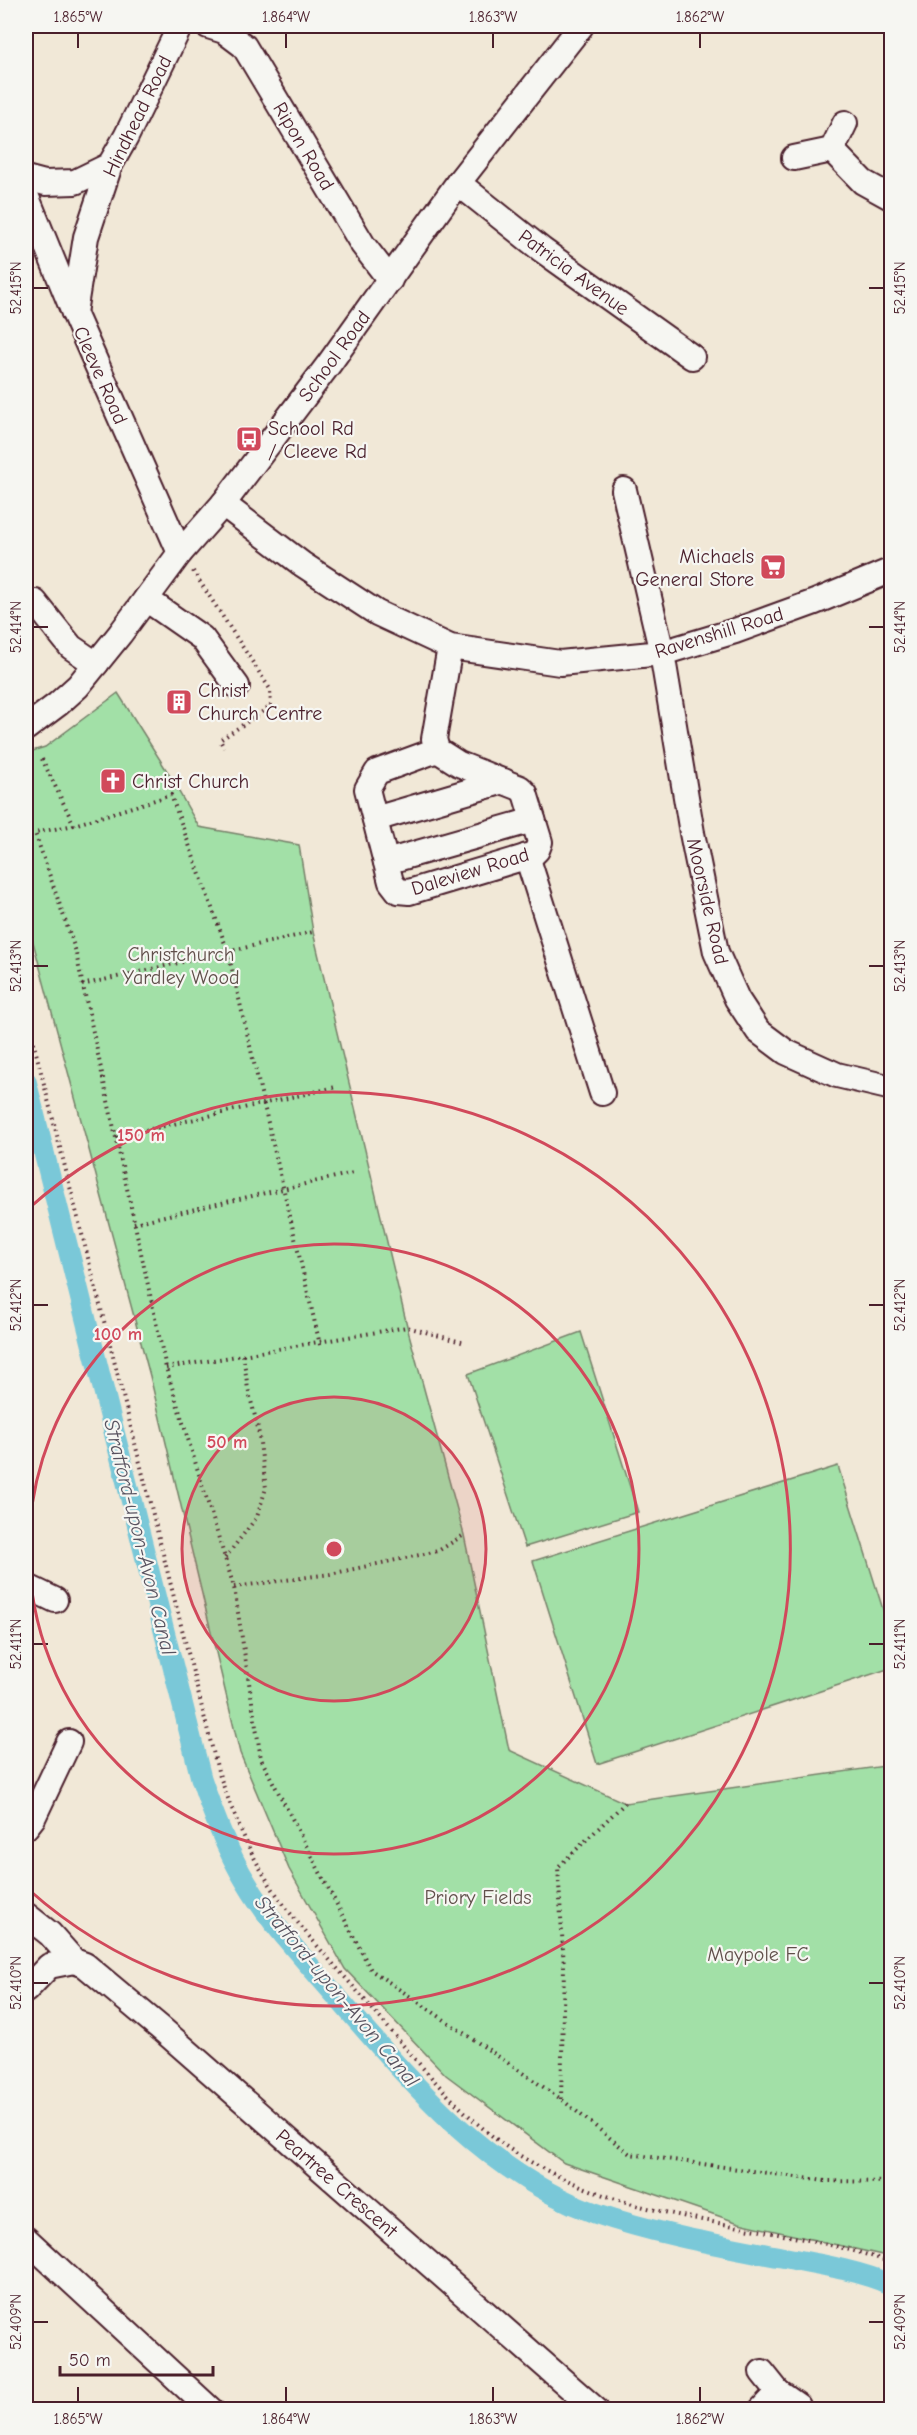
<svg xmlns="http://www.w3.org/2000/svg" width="917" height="2435" viewBox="0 0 917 2435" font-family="'Comic Neue',sans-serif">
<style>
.green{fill:#a2e0a7;stroke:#768069;stroke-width:1.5}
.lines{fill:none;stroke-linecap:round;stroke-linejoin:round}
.canal{stroke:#7ac8d8;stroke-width:21}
.minor-casing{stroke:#4a1f2b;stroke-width:28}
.path{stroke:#4a1f2b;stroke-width:4;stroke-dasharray:1.5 4.5;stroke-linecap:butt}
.minor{stroke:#f6f6f2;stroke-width:24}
.ticks{fill:none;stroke:#4a1f2b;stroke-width:2}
.ring{fill:none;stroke:#d1495b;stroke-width:3}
.labels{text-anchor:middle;stroke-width:4.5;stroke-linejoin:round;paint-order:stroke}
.street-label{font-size:20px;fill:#4a1f2b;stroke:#f6f6f2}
.poi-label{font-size:20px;fill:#4a1f2b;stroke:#f6f6f2;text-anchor:start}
.park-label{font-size:20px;fill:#604f4a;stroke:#f6f6f2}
.water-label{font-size:21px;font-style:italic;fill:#58525f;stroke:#f6f6f2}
.centre{fill:#d1495b;stroke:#f6f6f2;stroke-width:3}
.ring-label{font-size:18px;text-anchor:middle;font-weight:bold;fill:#d1495b;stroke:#f6f6f2;stroke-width:4.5;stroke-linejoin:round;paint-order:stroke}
.neatline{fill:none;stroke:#4a1f2b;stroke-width:2}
.ticks-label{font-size:15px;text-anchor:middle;fill:#4a1f2b}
</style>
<rect width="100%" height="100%" fill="#f1e8d7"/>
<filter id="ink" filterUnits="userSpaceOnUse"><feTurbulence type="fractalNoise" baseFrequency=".0167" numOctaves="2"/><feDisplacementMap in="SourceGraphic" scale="12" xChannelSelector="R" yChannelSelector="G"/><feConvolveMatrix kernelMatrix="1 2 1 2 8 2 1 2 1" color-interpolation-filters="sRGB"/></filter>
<g filter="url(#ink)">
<!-- green -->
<g class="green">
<path d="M 118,693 L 167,771 L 199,827 L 299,845 L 313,932 L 409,1334 L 464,1535 L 509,1750 L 625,1803 L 891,1765 L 891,2257 L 739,2223 L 564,2163 L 446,2075 L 345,1969 L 289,1869 L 240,1753 L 150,1376 L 26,916 L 26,753 L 45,747 Z"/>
<path d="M 581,1332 L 638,1512 L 525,1547 L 468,1374 Z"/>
<path d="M 838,1466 L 891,1635 L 891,1668 L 597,1764 L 533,1561 Z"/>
</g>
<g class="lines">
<!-- canal -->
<path class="canal" d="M 26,1081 L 201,1778 C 213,1814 226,1849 246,1882 C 270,1923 305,1960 336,1996 C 410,2081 486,2174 595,2213 C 656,2234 719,2245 781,2257 C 818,2264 857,2270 892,2285"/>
<defs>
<g id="minor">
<path d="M 208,26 L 224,31 L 244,46 L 363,245 L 390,280"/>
<path d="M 832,150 L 863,182 L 892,198"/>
<path d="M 794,158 L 832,150 L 845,123"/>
<path d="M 26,178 L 45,183 L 75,182 L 110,165"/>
<path d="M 458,183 L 542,250 L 692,357"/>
<path d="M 26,195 L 74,313 L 180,553"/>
<path d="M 74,313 L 86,237 L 110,165 L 126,137 L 180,26"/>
<path d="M 624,490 L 662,653 L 692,833 L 716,952 L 737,999 L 758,1031 L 786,1052 L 837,1075 L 892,1088"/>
<path d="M 223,504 L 302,564 L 377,613 L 450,647 L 560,663 L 662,653 L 735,631 L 815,602 L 892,570"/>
<path d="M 146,599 L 202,638 L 237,686"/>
<path d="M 35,602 L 71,647 L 96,664"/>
<path d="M 26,728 L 58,704 L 78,686 L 120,634 L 180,553 L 223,504 L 329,364 L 458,183 L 581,26"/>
<path d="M 437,750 L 377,772 L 367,789 L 391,882 L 398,891 L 409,892 L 532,855 L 537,850 L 540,842 L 525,793 L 520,788 L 459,764 L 437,750 L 434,739 L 450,647"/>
<path d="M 375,819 L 504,781"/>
<path d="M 527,856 L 602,1093"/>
<path d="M 386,862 L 533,820"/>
<path d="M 26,1586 L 55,1600"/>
<path d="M 26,1827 L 33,1818 L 69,1742"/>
<path d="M 26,1915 L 50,1934 L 74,1961 L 85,1965 L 164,2031 L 596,2410"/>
<path d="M 26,1990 L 49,1966 L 74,1961"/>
<path d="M 26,2239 L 211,2410"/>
<path d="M 762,2372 L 778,2392 L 798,2406"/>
<path d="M 761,2410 L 778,2392"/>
</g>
</defs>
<!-- minor casing -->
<use href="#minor" class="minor-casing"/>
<!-- path -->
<g class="path">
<path d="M 193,571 L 270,689 L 271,706 L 220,740 L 224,748"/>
<path d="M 42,759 L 74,825 L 171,795 L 228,952 L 321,1349"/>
<path d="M 74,825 L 35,833 L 75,949 L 166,1368 L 234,1587 L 261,1759 L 371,1970 L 561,2099 L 630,2154 L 825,2181 L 892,2182"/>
<path d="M 82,985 L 313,932"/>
<path d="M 26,1013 L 218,1771 C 231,1807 244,1842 264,1875 C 289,1917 325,1954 357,1991 C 404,2045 459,2118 519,2155 C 545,2171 572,2183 601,2194 C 695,2227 797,2229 892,2263"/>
<path d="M 116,1137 L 336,1087"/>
<path d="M 134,1223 L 353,1173"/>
<path d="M 166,1368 L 407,1327 L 465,1343"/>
<path d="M 225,1558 L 257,1517 L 266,1488 L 258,1428 L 248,1389 L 243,1355"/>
<path d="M 234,1587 L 330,1574 L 438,1551 L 464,1535"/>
<path d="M 561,2099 L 564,1967 L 558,1867 L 625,1803"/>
</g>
<!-- minor -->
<use href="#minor" class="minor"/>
</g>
</g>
<!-- ticks -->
<path class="ticks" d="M 78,33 L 78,48M 286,33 L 286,48M 493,33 L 493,48M 700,33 L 700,48M 33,288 L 48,288M 869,288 L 884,288M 33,627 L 48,627M 869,627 L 884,627M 33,966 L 48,966M 869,966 L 884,966M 33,1305 L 48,1305M 869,1305 L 884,1305M 33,1644 L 48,1644M 869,1644 L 884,1644M 33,1983 L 48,1983M 869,1983 L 884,1983M 33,2322 L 48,2322M 869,2322 L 884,2322M 78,2387 L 78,2402M 286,2387 L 286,2402M 493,2387 L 493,2402M 700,2387 L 700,2402"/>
<!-- distance rings -->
<circle cx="334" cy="1549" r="152" fill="#d1495b" fill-opacity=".12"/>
<g class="ring">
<circle cx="334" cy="1549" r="152"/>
<circle cx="334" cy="1549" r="305"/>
<path d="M28 1209A457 457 0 1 1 28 1889"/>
</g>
<!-- icons -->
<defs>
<symbol id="bus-square" viewBox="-11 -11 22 22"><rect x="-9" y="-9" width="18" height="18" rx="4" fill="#d1495b" stroke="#f6f6f2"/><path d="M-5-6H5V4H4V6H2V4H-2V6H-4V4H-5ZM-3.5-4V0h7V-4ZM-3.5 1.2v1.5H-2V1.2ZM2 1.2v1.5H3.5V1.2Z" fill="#fff"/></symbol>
<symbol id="supermarket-square" viewBox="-11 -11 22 22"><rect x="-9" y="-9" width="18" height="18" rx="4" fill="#d1495b" stroke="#f6f6f2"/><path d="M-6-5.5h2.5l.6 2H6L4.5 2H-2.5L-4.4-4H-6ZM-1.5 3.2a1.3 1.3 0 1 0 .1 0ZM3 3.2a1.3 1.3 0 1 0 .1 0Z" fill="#fff"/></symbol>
<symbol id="building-square" viewBox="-11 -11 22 22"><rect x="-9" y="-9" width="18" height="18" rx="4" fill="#d1495b" stroke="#f6f6f2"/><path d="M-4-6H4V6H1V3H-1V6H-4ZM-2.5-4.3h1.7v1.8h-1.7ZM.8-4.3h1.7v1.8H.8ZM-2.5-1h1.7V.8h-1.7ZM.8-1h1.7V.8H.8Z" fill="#fff"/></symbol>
<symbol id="church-square" viewBox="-11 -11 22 22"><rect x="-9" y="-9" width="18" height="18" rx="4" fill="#d1495b" stroke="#f6f6f2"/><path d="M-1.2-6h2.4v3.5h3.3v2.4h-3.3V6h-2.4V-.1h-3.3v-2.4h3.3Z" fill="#fff"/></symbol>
</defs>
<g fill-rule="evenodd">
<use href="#bus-square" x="234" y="424" width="30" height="30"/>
<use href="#supermarket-square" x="758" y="552" width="30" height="30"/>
<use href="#building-square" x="164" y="687" width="30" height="30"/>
<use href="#church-square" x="98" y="766" width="30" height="30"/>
</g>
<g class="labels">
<!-- street labels -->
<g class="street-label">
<text transform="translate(137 116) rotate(-64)" y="7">Hindhead Road</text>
<text transform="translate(304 146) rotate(59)" y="7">Ripon Road</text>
<text transform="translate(574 272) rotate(36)" y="7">Patricia Avenue</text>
<text transform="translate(334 356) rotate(-54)" y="7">School Road</text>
<text transform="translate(101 375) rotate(66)" y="7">Cleeve Road</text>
<text transform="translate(719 632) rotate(-17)" y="7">Ravenshill Road</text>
<text transform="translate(470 871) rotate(-17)" y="7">Daleview Road</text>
<text transform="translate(708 901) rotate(77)" y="7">Moorside Road</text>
<text transform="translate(337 2183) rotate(41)" y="7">Peartree Crescent</text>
</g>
<!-- poi labels -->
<g class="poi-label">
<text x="268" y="435">School Rd<tspan x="268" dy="23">/ Cleeve Rd</tspan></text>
<text x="754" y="563" text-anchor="end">Michaels<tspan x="754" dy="23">General Store</tspan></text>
<text x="198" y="697">Christ<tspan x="198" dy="23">Church Centre</tspan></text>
<text x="132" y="788">Christ Church</text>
</g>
<!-- park labels -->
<g class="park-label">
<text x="181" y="961">Christchurch<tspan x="181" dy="23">Yardley Wood</tspan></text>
<text x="478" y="1904">Priory Fields</text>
<text x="758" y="1961">Maypole FC</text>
</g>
<!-- water labels -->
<g class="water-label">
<text transform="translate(140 1537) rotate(76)" y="7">Stratford-upon-Avon Canal</text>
<text transform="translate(337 1991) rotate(50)" y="7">Stratford-upon-Avon Canal</text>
</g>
</g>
<circle cx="334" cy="1549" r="9" class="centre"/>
<g class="ring-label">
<text x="141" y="1141">150 m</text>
<text x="118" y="1340">100 m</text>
<text x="227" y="1448">50 m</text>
</g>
<!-- margin -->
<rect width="917" height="2435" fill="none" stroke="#f6f6f2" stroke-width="66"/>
<!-- scale -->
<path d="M60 2366v9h153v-9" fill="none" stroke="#4a1f2b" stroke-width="3"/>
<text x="69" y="2366" font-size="18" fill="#4a1f2b" stroke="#f6f6f2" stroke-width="4.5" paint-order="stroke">50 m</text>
<rect x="33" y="33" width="851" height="2369" class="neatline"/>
<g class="ticks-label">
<text x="78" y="22">1.865°W</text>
<text x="286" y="22">1.864°W</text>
<text x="493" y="22">1.863°W</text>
<text x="700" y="22">1.862°W</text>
<text transform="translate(16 288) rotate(-90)" y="5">52.415°N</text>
<text transform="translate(900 288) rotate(-90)" y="5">52.415°N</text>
<text transform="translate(16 627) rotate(-90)" y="5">52.414°N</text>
<text transform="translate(900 627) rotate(-90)" y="5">52.414°N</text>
<text transform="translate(16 966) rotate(-90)" y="5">52.413°N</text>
<text transform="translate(900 966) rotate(-90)" y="5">52.413°N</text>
<text transform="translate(16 1305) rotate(-90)" y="5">52.412°N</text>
<text transform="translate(900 1305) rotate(-90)" y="5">52.412°N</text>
<text transform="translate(16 1644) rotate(-90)" y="5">52.411°N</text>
<text transform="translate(900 1644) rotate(-90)" y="5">52.411°N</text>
<text transform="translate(16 1983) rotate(-90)" y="5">52.410°N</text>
<text transform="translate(900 1983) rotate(-90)" y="5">52.410°N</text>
<text transform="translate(16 2322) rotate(-90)" y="5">52.409°N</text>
<text transform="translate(900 2322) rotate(-90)" y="5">52.409°N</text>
<text x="78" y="2424">1.865°W</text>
<text x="286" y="2424">1.864°W</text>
<text x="493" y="2424">1.863°W</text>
<text x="700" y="2424">1.862°W</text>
</g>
</svg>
